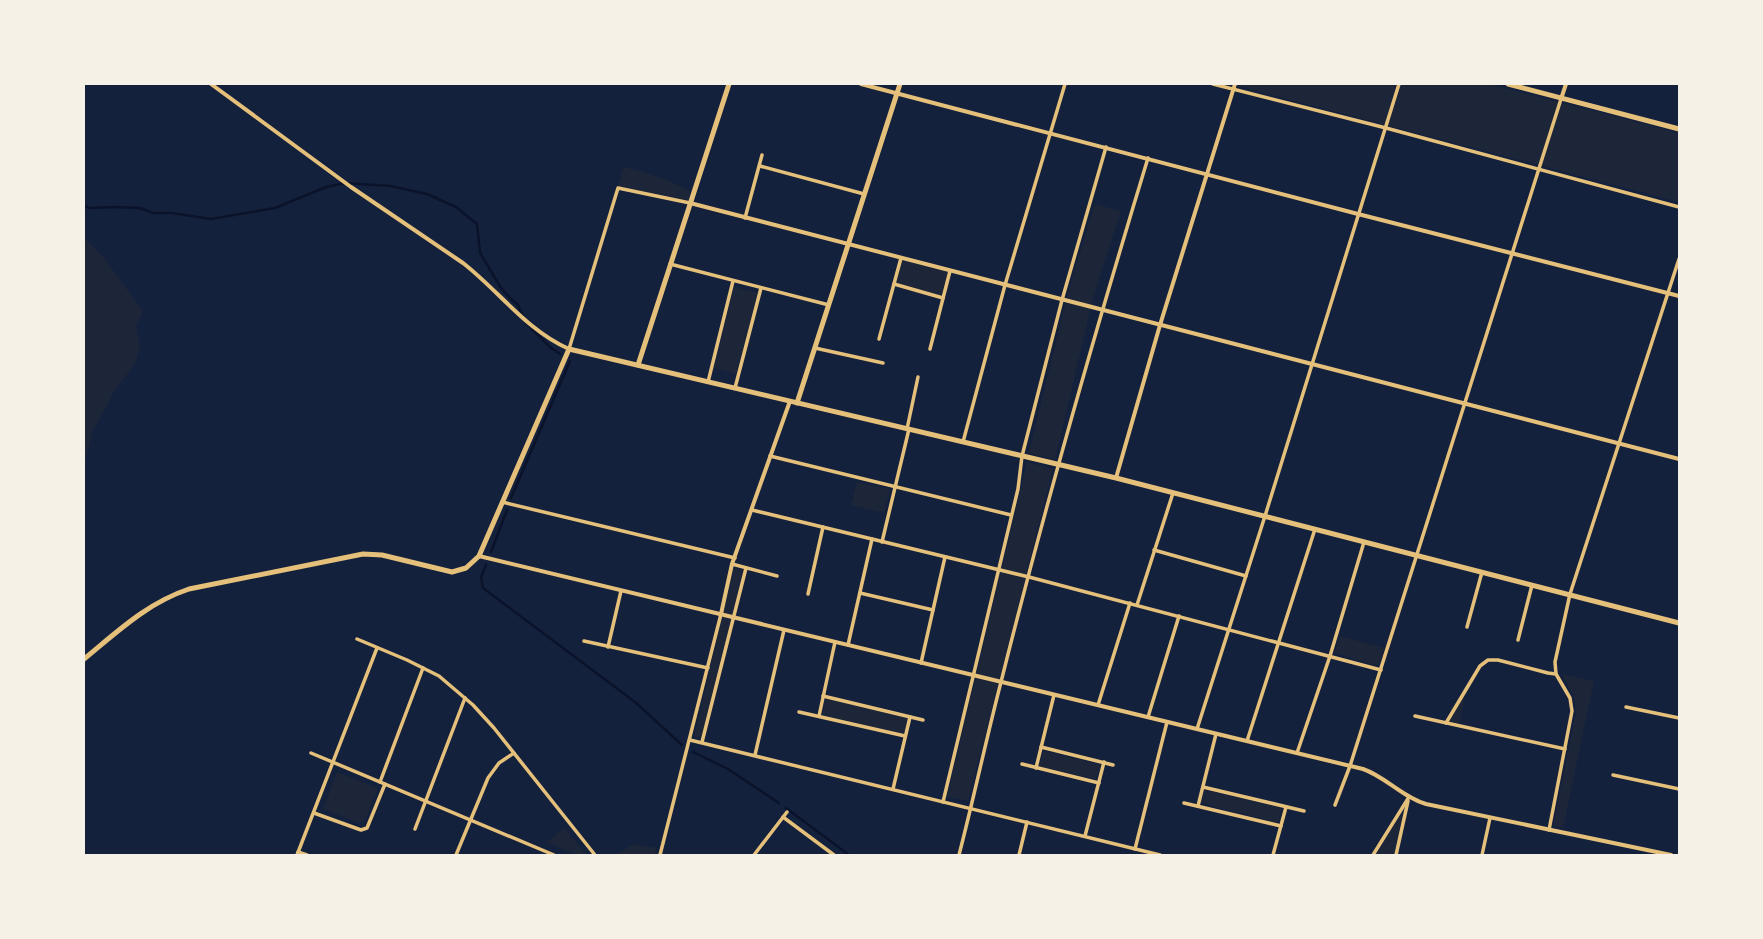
<svg xmlns="http://www.w3.org/2000/svg" width="1763" height="939" viewBox="0 0 1763 939" font-family="'Asap Condensed',sans-serif">
<style>
.green{fill:#1d2539}
.lines{fill:none;stroke-linecap:round;stroke-linejoin:round}
.stream{stroke:#0b132b;stroke-width:2.5}
.minor{stroke:#e5c07b;stroke-width:3.5}
.tertiary{stroke:#e5c07b;stroke-width:4}
.secondary{stroke:#e5c07b;stroke-width:5}
</style>
<rect width="100%" height="100%" fill="#14213d"/>
<!-- green -->
<g class="green">
<path d="M 1230,84 L 1489,84 L 1679,133 L 1679,202 Z"/>
<path d="M 624,167 C 646,173 671,179 690,192 L 688,201 L 618,187 Z"/>
<path d="M 1095,204 L 1121,211 L 1093,298 L 1055,460 L 1029,453 L 1068,292 Z"/>
<path d="M 84,237 L 104,258 L 143,311 L 136,327 L 140,346 L 135,364 L 115,390 L 92,433 L 84,468 Z"/>
<path d="M 902,260 L 948,272 L 942,296 L 896,283 Z"/>
<path d="M 734,287 L 758,293 L 736,374 L 714,368 Z"/>
<path d="M 1027,462 L 1053,469 L 968,801 L 947,797 Z"/>
<path d="M 857,482 L 890,489 L 884,513 L 851,505 Z"/>
<path d="M 734,568 L 743,570 L 701,738 L 694,737 Z"/>
<path d="M 1340,636 L 1384,648 L 1378,666 L 1334,653 Z"/>
<path d="M 1562,674 L 1594,681 L 1563,828 L 1553,826 L 1576,712 L 1574,697 Z"/>
<path d="M 1463,697 L 1465,698 L 1459,724 L 1448,722 Z"/>
<path d="M 826,699 L 908,718 L 904,734 L 822,715 Z"/>
<path d="M 1043,751 L 1101,765 L 1096,779 L 1039,766 Z"/>
<path d="M 337,772 L 378,788 L 365,820 L 359,823 L 323,809 Z"/>
<path d="M 1204,790 L 1282,808 L 1278,823 L 1201,803 Z"/>
<path d="M 1404,808 L 1394,855 L 1376,855 Z"/>
<path d="M 564,828 L 587,855 L 576,855 L 547,842 Z"/>
<path d="M 633,844 L 657,848 L 654,855 L 616,855 Z"/>
</g>
<g class="lines">
<!-- stream -->
<g class="stream">
<path d="M 84,206 L 90,208 L 115,207 L 140,208 L 153,213 L 172,213 L 211,219 L 275,208 L 326,187 L 345,183 L 390,186 L 427,194 L 456,207 L 477,224 L 480,253 L 501,288 L 509,297 L 518,305 L 523,317"/>
<path d="M 525,322 L 551,348 L 560,354"/>
<path d="M 511,498 L 570,361"/>
<path d="M 491,552 L 507,510"/>
<path d="M 486,565 L 481,577 L 483,588 L 635,702 L 682,745"/>
<path d="M 693,752 L 728,769 L 779,803"/>
<path d="M 786,808 L 849,855"/>
</g>
<!-- minor -->
<g class="minor">
<path d="M 1213,84 L 1386,128 L 1679,207"/>
<path d="M 760,166 L 864,194"/>
<path d="M 745,218 L 762,155"/>
<path d="M 670,264 L 829,305"/>
<path d="M 894,284 L 943,298"/>
<path d="M 879,339 L 901,258"/>
<path d="M 815,348 L 883,363"/>
<path d="M 569,349 L 618,188 L 690,203"/>
<path d="M 930,349 L 950,271"/>
<path d="M 708,382 L 733,281"/>
<path d="M 735,388 L 761,288"/>
<path d="M 907,429 L 918,377"/>
<path d="M 963,442 L 1005,285 L 1065,84"/>
<path d="M 770,456 L 1011,515"/>
<path d="M 502,502 L 735,558"/>
<path d="M 752,510 L 1029,577 L 1381,670"/>
<path d="M 882,542 L 909,429"/>
<path d="M 1154,550 L 1246,576"/>
<path d="M 732,564 L 777,576"/>
<path d="M 860,593 L 933,610"/>
<path d="M 808,594 L 823,527"/>
<path d="M 1137,605 L 1173,493"/>
<path d="M 1467,627 L 1482,572"/>
<path d="M 357,639 L 407,660 L 439,676 L 473,705 L 494,728 L 595,855"/>
<path d="M 1518,640 L 1532,585"/>
<path d="M 584,641 L 708,668"/>
<path d="M 848,645 L 872,539"/>
<path d="M 608,647 L 621,591"/>
<path d="M 921,663 L 945,557"/>
<path d="M 823,696 L 923,720"/>
<path d="M 1098,705 L 1130,603"/>
<path d="M 1626,707 L 1679,718"/>
<path d="M 799,712 L 905,736"/>
<path d="M 819,716 L 835,642"/>
<path d="M 1415,716 L 1565,749"/>
<path d="M 1148,717 L 1179,616"/>
<path d="M 1446,723 L 1480,666 L 1488,660 L 1498,660 L 1548,673 L 1556,674"/>
<path d="M 1197,729 L 1265,516 L 1399,84"/>
<path d="M 690,740 L 1160,855"/>
<path d="M 1247,741 L 1315,529"/>
<path d="M 702,742 L 746,568"/>
<path d="M 1041,747 L 1113,765"/>
<path d="M 311,753 L 554,855"/>
<path d="M 1297,753 L 1330,656 L 1364,542"/>
<path d="M 755,755 L 784,630"/>
<path d="M 1022,764 L 1099,783"/>
<path d="M 1036,768 L 1054,695"/>
<path d="M 1613,775 L 1679,789"/>
<path d="M 380,782 L 423,668"/>
<path d="M 1203,787 L 1304,811"/>
<path d="M 893,789 L 910,717"/>
<path d="M 943,802 L 1018,489 L 1022,456 L 1062,300 L 1106,147"/>
<path d="M 1184,803 L 1281,826"/>
<path d="M 1335,805 L 1350,766 L 1561,99"/>
<path d="M 1198,806 L 1216,734"/>
<path d="M 314,813 L 361,830 L 367,828 L 385,784"/>
<path d="M 783,817 L 834,855"/>
<path d="M 415,829 L 465,698"/>
<path d="M 1549,830 L 1572,711 L 1570,698 L 1556,674 L 1555,662 L 1570,594 L 1679,259"/>
<path d="M 1085,836 L 1104,762"/>
<path d="M 1135,849 L 1167,722"/>
<path d="M 298,852 L 307,855"/>
<path d="M 297,855 L 377,648"/>
<path d="M 456,855 L 488,778 L 499,763 L 514,753"/>
<path d="M 660,855 L 721,614"/>
<path d="M 754,855 L 787,812"/>
<path d="M 959,855 C 974,797 986,740 1001,682 C 1045,506 1095,332 1148,158"/>
<path d="M 1019,855 L 1027,822"/>
<path d="M 1273,855 L 1286,807"/>
<path d="M 1373,855 L 1409,797"/>
<path d="M 1396,855 L 1408,801"/>
<path d="M 1482,855 L 1490,818"/>
</g>
<!-- tertiary -->
<g class="tertiary">
<path d="M 211,84 L 351,187 L 463,263 C 499,291 526,330 569,349"/>
<path d="M 861,84 L 1358,214 L 1679,296"/>
<path d="M 1561,99 L 1566,84"/>
<path d="M 690,203 L 1679,459"/>
<path d="M 1116,478 L 1160,325 L 1235,84"/>
<path d="M 479,556 L 1363,769 C 1386,777 1402,797 1426,804 L 1671,855"/>
<path d="M 721,614 L 732,564 L 790,401"/>
</g>
<!-- secondary -->
<g class="secondary">
<path d="M 1508,84 L 1679,129"/>
<path d="M 638,365 L 729,84"/>
<path d="M 797,403 L 900,84"/>
<path d="M 84,659 C 117,632 147,603 189,589 L 363,554 L 382,555 L 452,572 L 466,568 L 479,556 L 569,349 L 1116,478 L 1679,623"/>
</g>
</g>
<!-- border -->
<rect width="1763" height="939" fill="none" stroke="#f6f1e7" stroke-width="170"/>
</svg>
